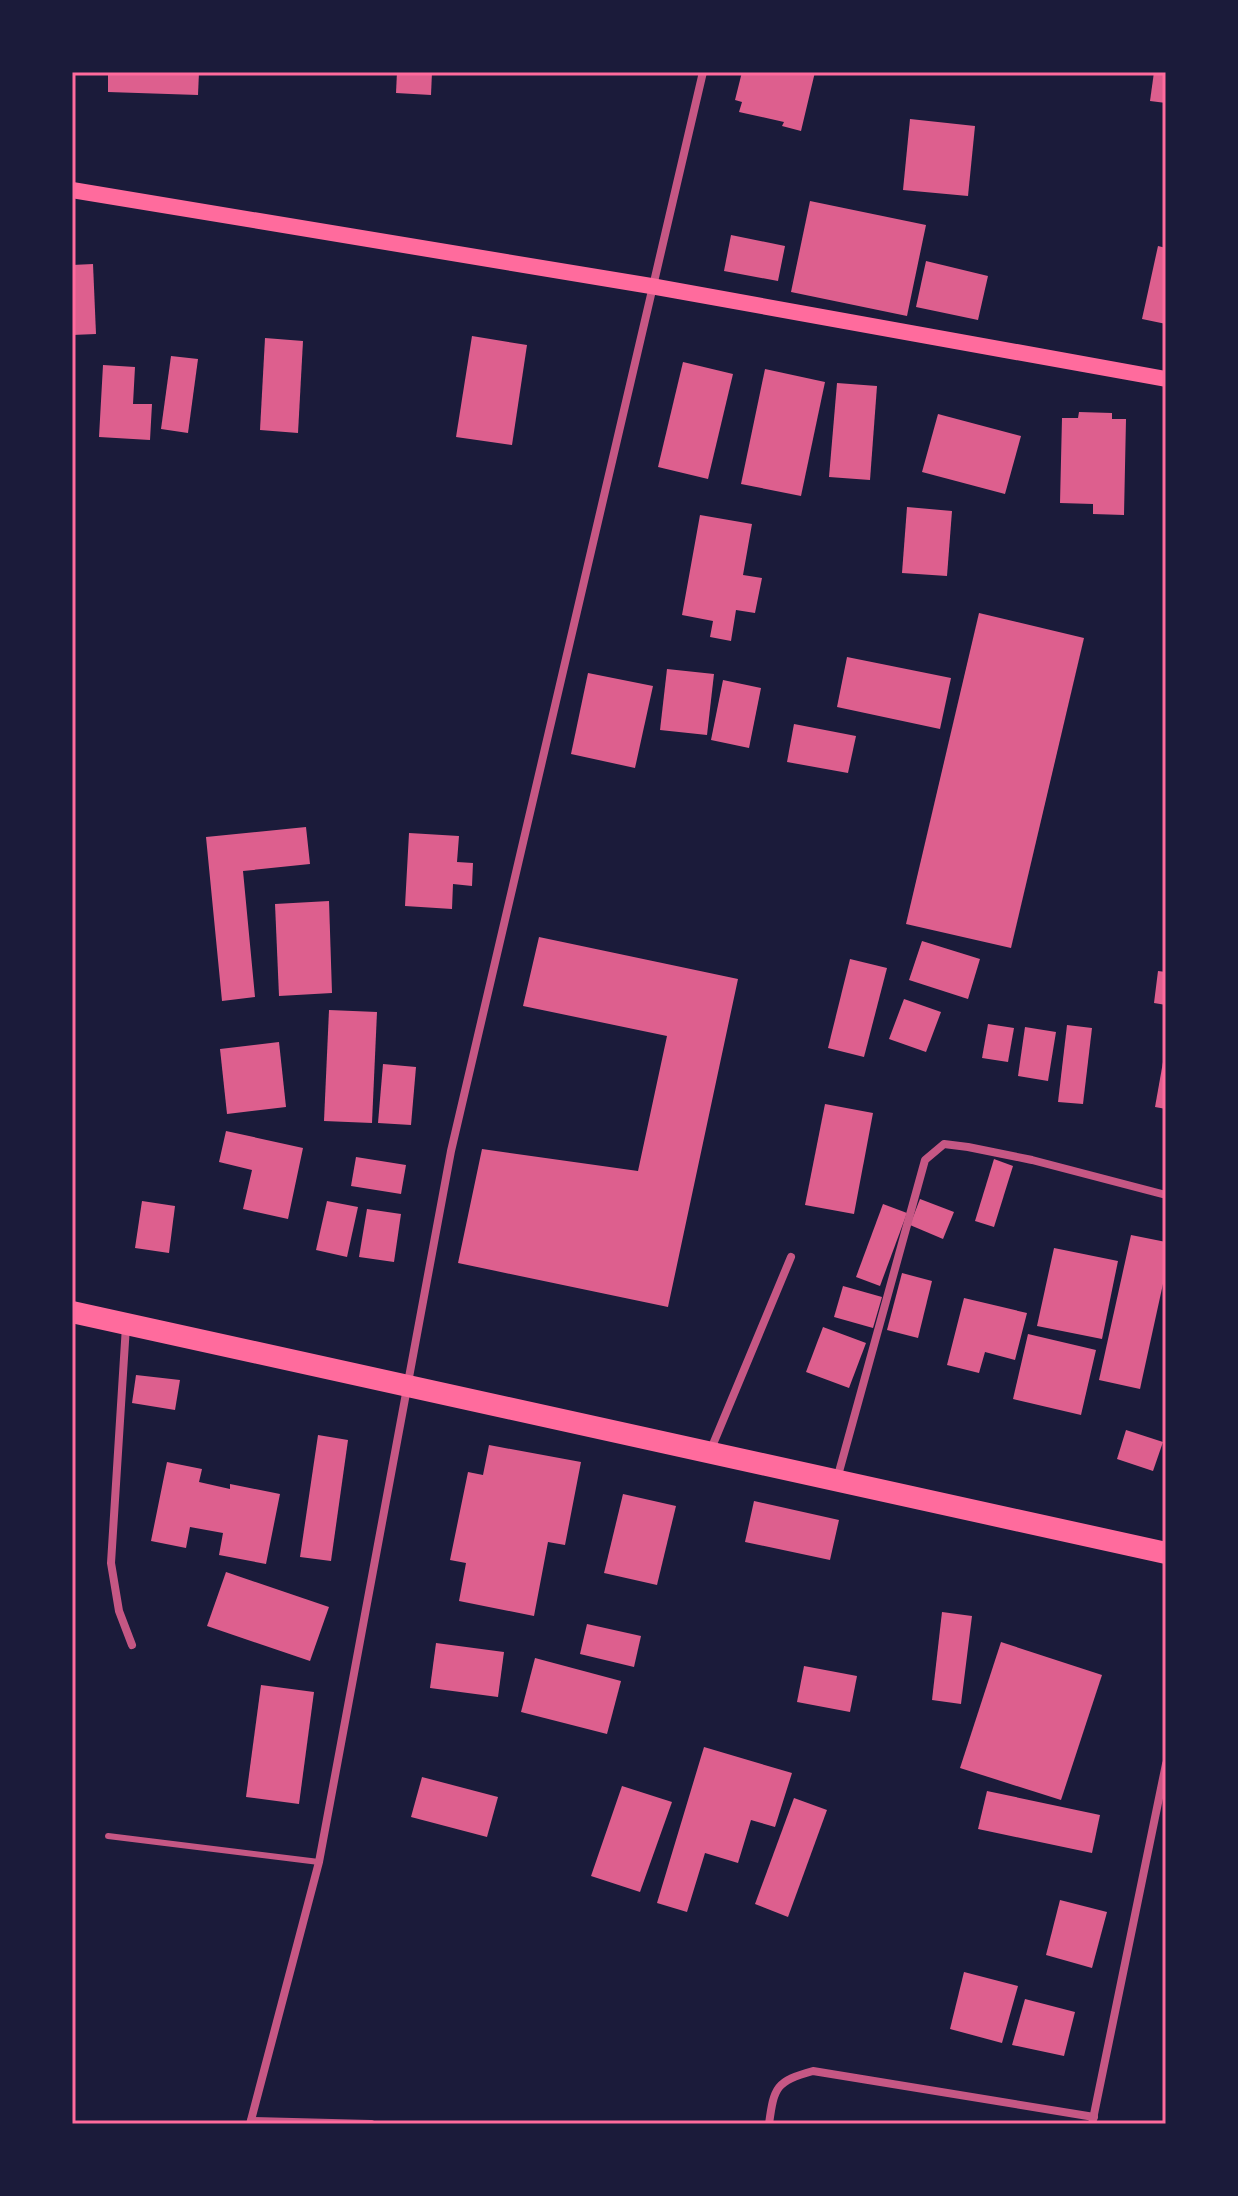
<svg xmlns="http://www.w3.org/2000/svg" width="1238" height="2196" viewBox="0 0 1238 2196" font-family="'Alegreya Sans',sans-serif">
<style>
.building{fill:#dd5f8e}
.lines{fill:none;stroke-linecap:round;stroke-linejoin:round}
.service{stroke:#c65784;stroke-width:6}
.minor{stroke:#c65784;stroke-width:8}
.secondary{stroke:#ff6b9d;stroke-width:16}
.trunk{stroke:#ff6b9d;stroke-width:22}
.neatline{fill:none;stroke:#ff6b9d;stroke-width:3}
</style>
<rect width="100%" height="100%" fill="#1b1b3a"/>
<!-- building -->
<g class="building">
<path d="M 108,72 L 199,72 L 198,95 L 108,92 Z"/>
<path d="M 397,72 L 432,72 L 431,95 L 396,93 Z"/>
<path d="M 742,72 L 815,72 L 801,131 L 782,126 L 784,122 L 739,112 L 742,102 L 735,100 Z"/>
<path d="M 1154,72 L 1166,72 L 1166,103 L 1150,101 Z"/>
<path d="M 910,119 L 975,126 L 968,196 L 903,190 Z"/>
<path d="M 810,201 L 926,225 L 907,316 L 791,292 Z"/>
<path d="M 731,235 L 785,246 L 778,281 L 724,271 Z"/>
<path d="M 1158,246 L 1166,248 L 1166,324 L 1142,319 Z"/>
<path d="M 926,261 L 988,276 L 978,320 L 916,307 Z"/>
<path d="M 93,264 L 96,334 L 72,335 L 72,265 Z"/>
<path d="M 472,336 L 527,345 L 512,445 L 456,437 Z"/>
<path d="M 265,338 L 303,341 L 298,433 L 260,430 Z"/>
<path d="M 171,356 L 198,359 L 188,433 L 161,429 Z"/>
<path d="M 683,362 L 733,374 L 708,479 L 658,467 Z"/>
<path d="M 103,365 L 135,367 L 133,404 L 152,404 L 150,440 L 99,437 Z"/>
<path d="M 765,369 L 825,382 L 801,496 L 741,484 Z"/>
<path d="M 837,383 L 877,386 L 870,480 L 829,477 Z"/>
<path d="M 1079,412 L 1112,413 L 1112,419 L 1126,419 L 1124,515 L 1093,514 L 1093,504 L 1060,503 L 1062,418 L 1078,418 Z"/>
<path d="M 938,414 L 1021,436 L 1005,494 L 922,472 Z"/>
<path d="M 907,507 L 952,511 L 947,576 L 902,573 Z"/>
<path d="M 700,515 L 752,524 L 743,575 L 762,578 L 755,613 L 736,610 L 731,641 L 710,637 L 713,621 L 682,615 Z"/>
<path d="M 979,613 L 1084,638 L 1011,948 L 906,924 Z"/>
<path d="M 847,657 L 951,678 L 940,729 L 837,707 Z"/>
<path d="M 667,669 L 714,674 L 707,735 L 660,730 Z"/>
<path d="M 588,673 L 653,686 L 635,768 L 571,754 Z"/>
<path d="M 723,680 L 761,688 L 749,748 L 711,740 Z"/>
<path d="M 794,724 L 856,736 L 848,773 L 787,762 Z"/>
<path d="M 306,827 L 310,864 L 243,871 L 255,997 L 222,1001 L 206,837 Z"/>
<path d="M 409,833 L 459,836 L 457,862 L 473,863 L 472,886 L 453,884 L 452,909 L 405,906 Z"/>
<path d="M 329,901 L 332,993 L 279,996 L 275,904 Z"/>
<path d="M 539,937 L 738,979 L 668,1307 L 458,1263 L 482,1149 L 638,1171 L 667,1036 L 523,1006 Z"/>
<path d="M 922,941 L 980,959 L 968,999 L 909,980 Z"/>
<path d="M 850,959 L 887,968 L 864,1057 L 828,1048 Z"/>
<path d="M 1158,971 L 1166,972 L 1166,1005 L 1154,1003 Z"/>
<path d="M 904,999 L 941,1012 L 926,1052 L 889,1039 Z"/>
<path d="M 329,1010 L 377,1012 L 372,1123 L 324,1121 Z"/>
<path d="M 988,1024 L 1014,1028 L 1008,1062 L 982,1058 Z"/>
<path d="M 1067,1025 L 1092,1028 L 1083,1104 L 1058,1102 Z"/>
<path d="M 1025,1027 L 1056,1032 L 1048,1081 L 1018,1076 Z"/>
<path d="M 279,1042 L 286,1107 L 227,1114 L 220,1049 Z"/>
<path d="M 1163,1062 L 1166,1062 L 1166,1109 L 1155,1107 Z"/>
<path d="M 383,1064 L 416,1067 L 411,1125 L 378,1123 Z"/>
<path d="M 825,1104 L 873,1113 L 854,1214 L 805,1205 Z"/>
<path d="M 226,1131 L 303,1148 L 288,1219 L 243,1209 L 252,1170 L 219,1162 Z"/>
<path d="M 356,1157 L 406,1165 L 401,1194 L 351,1186 Z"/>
<path d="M 994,1159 L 1013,1166 L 994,1227 L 975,1221 Z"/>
<path d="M 920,1199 L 954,1212 L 943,1239 L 910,1225 Z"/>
<path d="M 142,1201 L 175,1206 L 169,1253 L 135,1248 Z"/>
<path d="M 327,1201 L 358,1207 L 347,1257 L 316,1250 Z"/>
<path d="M 883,1204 L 907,1213 L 880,1286 L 856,1277 Z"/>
<path d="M 367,1209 L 401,1214 L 394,1262 L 359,1257 Z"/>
<path d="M 1131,1235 L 1166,1242 L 1166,1270 L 1140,1389 L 1099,1380 Z"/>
<path d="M 1054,1248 L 1118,1261 L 1102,1339 L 1037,1326 Z"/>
<path d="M 902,1273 L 932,1281 L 918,1338 L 887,1330 Z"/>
<path d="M 843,1286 L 882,1297 L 873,1328 L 834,1317 Z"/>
<path d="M 964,1298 L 1027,1313 L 1015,1360 L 985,1352 L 979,1373 L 947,1365 Z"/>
<path d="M 823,1327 L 866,1343 L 849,1388 L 806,1372 Z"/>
<path d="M 1028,1334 L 1096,1350 L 1081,1415 L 1013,1399 Z"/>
<path d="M 136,1375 L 180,1380 L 175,1410 L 132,1403 Z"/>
<path d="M 1126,1430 L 1163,1442 L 1153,1471 L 1117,1459 Z"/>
<path d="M 318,1435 L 348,1440 L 331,1561 L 300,1557 Z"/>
<path d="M 489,1445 L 581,1462 L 565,1545 L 548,1542 L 534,1616 L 459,1601 L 466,1563 L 450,1560 L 468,1472 L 483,1475 Z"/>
<path d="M 167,1462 L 202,1469 L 199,1482 L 230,1489 L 230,1484 L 280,1494 L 266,1564 L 219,1555 L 223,1533 L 190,1527 L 186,1548 L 151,1541 Z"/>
<path d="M 623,1494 L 676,1506 L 657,1585 L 604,1573 Z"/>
<path d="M 754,1501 L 839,1520 L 830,1560 L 745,1542 Z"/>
<path d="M 226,1572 L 329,1607 L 310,1661 L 207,1626 Z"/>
<path d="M 942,1612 L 972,1616 L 961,1704 L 932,1700 Z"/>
<path d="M 587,1624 L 641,1636 L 634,1667 L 580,1654 Z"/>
<path d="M 1001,1642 L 1102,1675 L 1061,1800 L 960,1768 Z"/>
<path d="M 436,1643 L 504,1652 L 498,1697 L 430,1688 Z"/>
<path d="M 535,1658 L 621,1681 L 607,1734 L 521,1712 Z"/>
<path d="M 804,1666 L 857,1676 L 850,1712 L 797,1702 Z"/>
<path d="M 261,1685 L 314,1692 L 299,1804 L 246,1797 Z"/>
<path d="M 704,1747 L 792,1773 L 775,1827 L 751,1820 L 738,1863 L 705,1853 L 687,1912 L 657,1903 Z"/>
<path d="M 422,1777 L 498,1797 L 487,1837 L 411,1817 Z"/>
<path d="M 622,1786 L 672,1802 L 640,1892 L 591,1876 Z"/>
<path d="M 987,1791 L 1100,1815 L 1092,1853 L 978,1829 Z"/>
<path d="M 794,1798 L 827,1810 L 788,1917 L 755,1904 Z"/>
<path d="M 1060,1900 L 1107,1912 L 1092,1968 L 1046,1955 Z"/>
<path d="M 964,1972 L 1018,1986 L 1002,2043 L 950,2029 Z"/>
<path d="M 1025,1999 L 1075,2012 L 1064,2056 L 1012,2045 Z"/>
</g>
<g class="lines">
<!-- service -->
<path class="service" d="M 108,1836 L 319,1862"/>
<!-- minor -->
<g class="minor">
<path d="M 126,1326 L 111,1563 L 119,1611 L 132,1645"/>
<path d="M 711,1449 L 791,1257"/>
<path d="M 837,1479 L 925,1160 L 944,1144 L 968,1147 L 1032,1160 L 1166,1195"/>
<path d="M 251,2121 L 371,2124"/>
<path d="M 250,2124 L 319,1862 L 451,1151 L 703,72"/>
<path d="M 769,2124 C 774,2087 776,2081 813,2071 L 1094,2117"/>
<path d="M 1092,2124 L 1166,1764"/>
</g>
<!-- secondary -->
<path class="secondary" d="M 72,190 L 651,286 L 1166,379"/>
<!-- trunk -->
<path class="trunk" d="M 72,1312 L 1166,1553"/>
</g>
<!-- border -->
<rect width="1238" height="2196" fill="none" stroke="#1b1b3a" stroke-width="148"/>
<rect x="74" y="74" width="1090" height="2048" class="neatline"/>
</svg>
